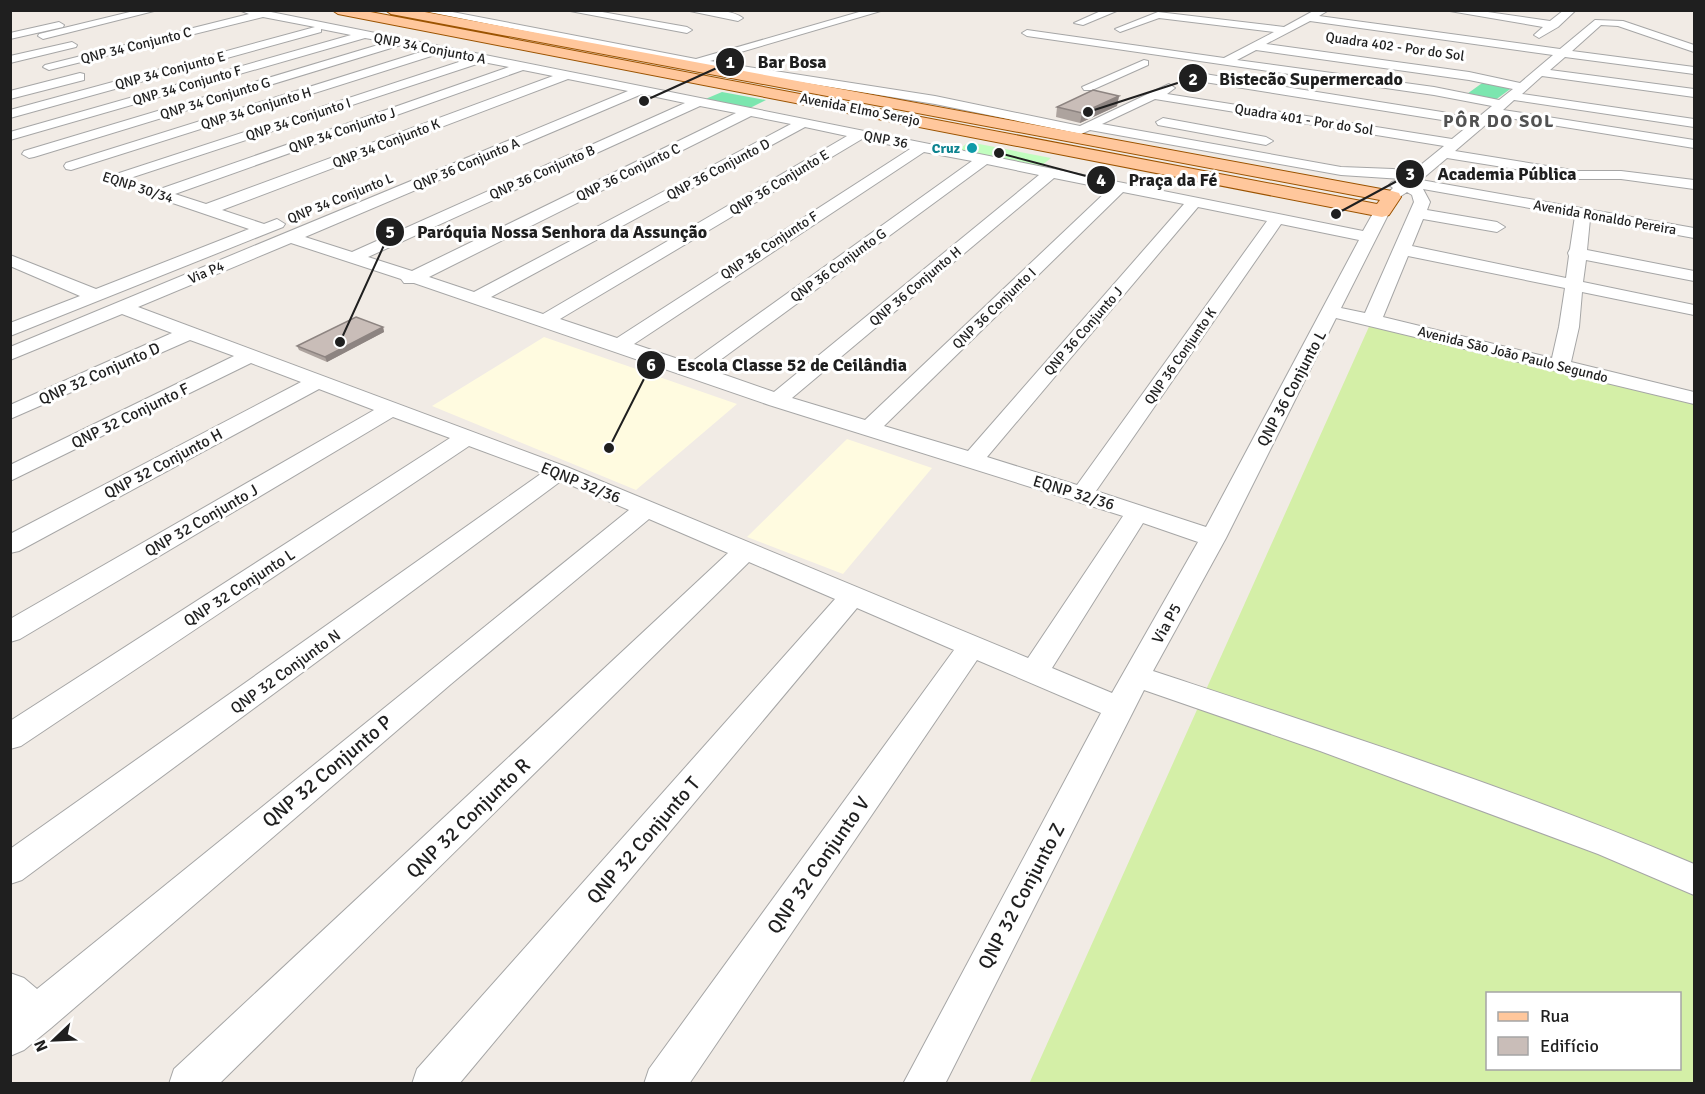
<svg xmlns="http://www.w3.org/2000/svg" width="1705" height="1094" viewBox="0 0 1705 1094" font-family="Signika,sans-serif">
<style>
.education{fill:#fffbe0}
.grass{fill:#d4efa7;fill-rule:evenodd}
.park{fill:#c2febf}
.pitch{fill:#7ce6af}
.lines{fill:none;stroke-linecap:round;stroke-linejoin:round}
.minor-casing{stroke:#a6a6a6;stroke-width:2}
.major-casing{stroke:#9b5300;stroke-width:2}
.minor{fill:#fff;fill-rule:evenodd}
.major{fill:#ffc79c;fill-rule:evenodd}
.wall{fill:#ada39e}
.shaded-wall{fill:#8d8481}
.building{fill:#c9bdb8;stroke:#8d8481;stroke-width:1.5}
.culture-dot{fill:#0f9aa8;stroke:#fff;stroke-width:2}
.labels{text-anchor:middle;stroke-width:6;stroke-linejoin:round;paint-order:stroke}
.far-street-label{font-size:14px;fill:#1f1f1f;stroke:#fff}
.far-culture-label{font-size:14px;font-weight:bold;fill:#0d838f;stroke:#fff;text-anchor:end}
.street-label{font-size:16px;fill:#1f1f1f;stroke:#fff}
.far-district-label{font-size:18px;font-weight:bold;letter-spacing:1.5px;fill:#525252;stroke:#fff}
.near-street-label{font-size:20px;fill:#1f1f1f;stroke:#fff}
.leader{fill:none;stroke:#1f1f1f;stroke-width:2}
.callout-dot{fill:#1f1f1f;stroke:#fff;stroke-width:2}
.mark-label{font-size:18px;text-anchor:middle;font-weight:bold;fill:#fff}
.callout-label{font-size:18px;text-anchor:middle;font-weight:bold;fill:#1f1f1f;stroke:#fff;stroke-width:6;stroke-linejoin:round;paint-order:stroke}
</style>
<rect width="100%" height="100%" fill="#f1ebe5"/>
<!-- education -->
<g class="education">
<path d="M 544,337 L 737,404 L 636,490 L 432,406 Z"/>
<path d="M 847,439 L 932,468 L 843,574 L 747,537 Z"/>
</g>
<!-- grass -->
<path class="grass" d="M 1372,320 L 1694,396 L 1694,1083 L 1029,1084 ZM 1488,994 L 1680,994 L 1680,1068 L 1488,1068 Z"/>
<!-- park -->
<path class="park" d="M 969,142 L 1051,158 L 1041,166 L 958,150 Z"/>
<!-- pitch -->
<g class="pitch">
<path d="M 1485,81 L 1513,87 L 1494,101 L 1467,94 Z"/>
<path d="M 722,92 L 766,100 L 748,109 L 703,100 Z"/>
</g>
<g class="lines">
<defs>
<g id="minor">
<path d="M 138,10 L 158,10 L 43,39 L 38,36 L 39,34 Z"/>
<path d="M 239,10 L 261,10 L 1363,231 L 1376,208 L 1388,208 L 1390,211 L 1341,308 L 1365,313 L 1414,202 L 1412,195 L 1407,192 L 1392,202 L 1384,197 L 1393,188 L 1389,185 L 1392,182 L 1402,179 L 1341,175 L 1090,130 L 1081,134 L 935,104 L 694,65 L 419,10 L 442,10 L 696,59 L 866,10 L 884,10 L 710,61 L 935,96 L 1080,126 L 1169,84 L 1175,88 L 1167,94 L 1452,139 L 1468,126 L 1442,120 L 1192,80 L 1186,76 L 1192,72 L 1442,112 L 1475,120 L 1492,106 L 1434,95 L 1027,36 L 1022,33 L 1027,30 L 1224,58 L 1274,32 L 1159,18 L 1120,32 L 1115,29 L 1158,12 L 1284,27 L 1315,10 L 1329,10 L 1319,16 L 1560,49 L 1595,20 L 1623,21 L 1694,45 L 1694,52 L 1618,26 L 1601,25 L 1572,51 L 1694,67 L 1694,74 L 1565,57 L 1550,70 L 1694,89 L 1694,97 L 1542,76 L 1522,94 L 1694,119 L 1694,127 L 1514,100 L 1503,110 L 1694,140 L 1694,148 L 1496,116 L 1455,151 L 1578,171 L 1621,171 L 1694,180 L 1694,189 L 1621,179 L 1578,179 L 1447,158 L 1421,180 L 1694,228 L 1694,238 L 1590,219 L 1587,250 L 1694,271 L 1694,281 L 1586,260 L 1583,282 L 1694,305 L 1694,315 L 1582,292 L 1579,327 L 1571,362 L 1694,392 L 1694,404 L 1336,318 L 1226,538 L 1153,671 C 1335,731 1518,790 1694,864 L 1694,895 L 1598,854 L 1320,751 L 1144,690 L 945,1084 L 903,1084 L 1101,713 L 977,660 L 689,1084 L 644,1084 L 649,1069 L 954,650 L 857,608 L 459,1084 L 412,1084 L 417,1069 L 835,599 L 749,562 L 219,1084 L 169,1084 L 174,1069 L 728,553 L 649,519 L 451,684 L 51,1028 L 24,1050 L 10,1056 L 10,973 L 24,978 L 37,989 L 629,510 L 561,481 L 22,880 L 10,884 L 10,849 L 542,473 L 469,446 L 21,746 L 10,749 L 10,721 L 450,438 L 393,417 L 20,639 L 10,642 L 10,619 L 374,410 L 319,389 L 19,551 L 10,553 L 10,534 L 301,382 L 251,363 L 10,481 L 10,465 L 234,356 L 190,340 L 10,419 L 10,405 L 172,333 L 122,314 L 10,360 L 10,347 L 628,91 L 568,79 L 222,210 L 264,224 L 277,219 L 285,224 L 283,227 L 10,336 L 10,323 L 80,296 L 10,266 L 10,255 L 96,289 L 249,229 L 149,195 L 146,192 L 149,189 L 160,189 L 509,67 L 483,62 L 115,183 L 110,182 L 108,179 L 110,176 L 468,59 L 441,53 L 71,170 L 66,169 L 64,166 L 66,163 L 427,50 L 401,45 L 34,157 L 29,158 L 22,154 L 24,151 L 388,42 L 365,38 L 10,140 L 10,132 L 351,35 L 321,29 L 321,32 L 10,118 L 10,110 L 315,27 L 263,17 L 49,70 L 43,67 L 45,65 L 249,14 ZM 1310,21 L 1553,55 L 1520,83 L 1469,72 L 1266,44 ZM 1256,50 L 1469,80 L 1513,89 L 1499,100 L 1434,87 L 1237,60 ZM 523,70 L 553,76 L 206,204 L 175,194 ZM 642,94 L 685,103 L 352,252 L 305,237 ZM 1155,99 L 1444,146 L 1412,172 L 1393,169 L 1341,167 L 1102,124 ZM 700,106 L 736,113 L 412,271 L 368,257 ZM 751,116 L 791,124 L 474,292 L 429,277 ZM 805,127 L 847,136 L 543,314 L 491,297 ZM 862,139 L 910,149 L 617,338 L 560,319 ZM 924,152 L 972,161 L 690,363 L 634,344 ZM 987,164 L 1039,175 L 774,392 L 708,369 ZM 1054,178 L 1109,189 L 865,420 L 792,398 ZM 1423,189 L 1575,216 L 1570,249 L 1568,253 L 1569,256 L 1566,278 L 1412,246 L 1423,219 L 1497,232 L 1505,227 L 1497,222 L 1427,210 L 1430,202 ZM 1123,192 L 1184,204 L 968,451 L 884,426 ZM 1198,207 L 1267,221 L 1077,485 L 987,457 ZM 1281,224 L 1359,240 L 1206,527 L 1096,491 ZM 291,243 L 401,279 L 404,283 L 414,283 L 769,405 L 1123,516 L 1028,658 L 567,467 L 138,307 ZM 1408,256 L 1565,288 L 1559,327 L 1552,358 L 1383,317 ZM 1143,523 L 1198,542 L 1112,693 L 1052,668 Z"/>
<path d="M 565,10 L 591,10 L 687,27 L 692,30 L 687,33 Z"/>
<path d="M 685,10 C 702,10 729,8 743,18 L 738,21 Z"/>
<path d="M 1103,10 L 1119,10 L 1083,25 L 1074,23 Z"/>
<path d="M 1444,10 L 1474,10 L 1550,21 L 1564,10 L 1576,10 L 1558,27 L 1539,38 L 1534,35 L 1543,27 Z"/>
<path d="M 59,22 L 64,25 L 63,27 L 10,39 L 10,33 Z"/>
<path d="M 72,42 L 77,45 L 76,47 L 10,63 L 10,56 Z"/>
<path d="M 1144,60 L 1148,61 L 1148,65 L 1092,90 L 1084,90 L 1082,87 Z"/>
<path d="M 80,73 L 84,74 L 84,80 L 10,99 L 10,91 Z"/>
<path d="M 1163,118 L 1266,137 L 1273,141 L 1266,145 L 1158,125 L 1156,122 Z"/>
</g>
<path id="major" d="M 332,10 L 360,10 L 1377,204 L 1380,200 L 391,14 L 385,10 L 414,10 L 1392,191 L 1399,193 L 1401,197 L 1389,215 L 1382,217 L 338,14 Z"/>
</defs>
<!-- minor casing -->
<use href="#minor" class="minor-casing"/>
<!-- major casing -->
<use href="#major" class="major-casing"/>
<!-- minor -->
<use href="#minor" class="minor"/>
<!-- major -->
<use href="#major" class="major"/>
</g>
<!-- wall -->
<g class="wall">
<path d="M 1119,96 L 1117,106 L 1080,123 L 1056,117 L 1057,107 Z"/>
<path d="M 383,327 L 384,332 L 327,362 L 299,350 L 297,346 Z"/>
</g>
<!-- shaded-wall -->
<g class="shaded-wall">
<path d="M 1119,96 L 1117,106 L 1080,123 L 1082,113 Z"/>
<path d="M 383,327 L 384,332 L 327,362 L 325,357 Z"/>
</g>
<!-- building -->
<g class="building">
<path d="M 1093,90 L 1119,96 L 1082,113 L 1057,107 Z"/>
<path d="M 356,317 L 383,327 L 325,357 L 297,346 Z"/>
</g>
<!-- markers -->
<circle class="culture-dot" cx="972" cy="148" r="6"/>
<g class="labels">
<!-- far-street labels -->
<g class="far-street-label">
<text transform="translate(136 45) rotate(-14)" y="5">QNP 34 Conjunto C</text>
<text transform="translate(1395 46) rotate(8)" y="5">Quadra 402 - Por do Sol</text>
<text transform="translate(430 48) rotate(11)" y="5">QNP 34 Conjunto A</text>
<text transform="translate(170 70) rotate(-15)" y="5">QNP 34 Conjunto E</text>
<text transform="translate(187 85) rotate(-16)" y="5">QNP 34 Conjunto F</text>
<text transform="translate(215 98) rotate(-17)" y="5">QNP 34 Conjunto G</text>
<text transform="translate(256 108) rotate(-17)" y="5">QNP 34 Conjunto H</text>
<text transform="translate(860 109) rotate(11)" y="5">Avenida Elmo Serejo</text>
<text transform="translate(298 119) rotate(-18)" y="5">QNP 34 Conjunto I</text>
<text transform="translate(1304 119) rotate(9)" y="5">Quadra 401 - Por do Sol</text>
<text transform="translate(342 130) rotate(-19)" y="5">QNP 34 Conjunto J</text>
<text transform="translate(886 139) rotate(11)" y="5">QNP 36</text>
<text transform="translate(386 143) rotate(-21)" y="5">QNP 34 Conjunto K</text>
<text transform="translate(466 164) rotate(-23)" y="5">QNP 36 Conjunto A</text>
<text transform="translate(718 169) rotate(-28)" y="5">QNP 36 Conjunto D</text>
<text transform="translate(542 172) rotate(-24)" y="5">QNP 36 Conjunto B</text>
<text transform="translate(628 172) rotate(-26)" y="5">QNP 36 Conjunto C</text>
<text transform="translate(779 182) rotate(-31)" y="5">QNP 36 Conjunto E</text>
<text transform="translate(138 187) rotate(18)" y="5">EQNP 30/34</text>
<text transform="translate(340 198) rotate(-22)" y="5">QNP 34 Conjunto L</text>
<text transform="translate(1605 217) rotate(10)" y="5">Avenida Ronaldo Pereira</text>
<text transform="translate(769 245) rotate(-33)" y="5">QNP 36 Conjunto F</text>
<text transform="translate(838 265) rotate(-36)" y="5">QNP 36 Conjunto G</text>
<text transform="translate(206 272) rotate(-23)" y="5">Via P4</text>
<text transform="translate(915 286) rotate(-40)" y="5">QNP 36 Conjunto H</text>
<text transform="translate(994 308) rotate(-44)" y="5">QNP 36 Conjunto I</text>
<text transform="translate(1083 331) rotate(-49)" y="5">QNP 36 Conjunto J</text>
<text transform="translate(1513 354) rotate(14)" y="5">Avenida São João Paulo Segundo</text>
<text transform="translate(1180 356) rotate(-55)" y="5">QNP 36 Conjunto K</text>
</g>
<!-- far-culture labels -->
<g class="far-culture-label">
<text x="960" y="153">Cruz</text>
</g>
<!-- street labels -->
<g class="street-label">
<text transform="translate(99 373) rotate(-24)" y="6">QNP 32 Conjunto D</text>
<text transform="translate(1291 388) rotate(-62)" y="6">QNP 36 Conjunto L</text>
<text transform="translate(130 415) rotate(-26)" y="6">QNP 32 Conjunto F</text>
<text transform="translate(163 463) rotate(-28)" y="6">QNP 32 Conjunto H</text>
<text transform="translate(581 482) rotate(22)" y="6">EQNP 32/36</text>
<text transform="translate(1074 492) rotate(17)" y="6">EQNP 32/36</text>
<text transform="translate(201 520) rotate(-30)" y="6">QNP 32 Conjunto J</text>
<text transform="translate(239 587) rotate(-33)" y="6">QNP 32 Conjunto L</text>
<text transform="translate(1166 623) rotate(-61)" y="6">Via P5</text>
<text transform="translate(285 671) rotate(-36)" y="6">QNP 32 Conjunto N</text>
</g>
<!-- far-district labels -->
<g class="far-district-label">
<text x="1499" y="127">PÔR DO SOL</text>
</g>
<!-- near-street labels -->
<g class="near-street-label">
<text transform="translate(327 771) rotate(-40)" y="7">QNP 32 Conjunto P</text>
<text transform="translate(468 818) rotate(-44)" y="7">QNP 32 Conjunto R</text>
<text transform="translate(643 840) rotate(-49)" y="7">QNP 32 Conjunto T</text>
<text transform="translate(818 865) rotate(-55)" y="7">QNP 32 Conjunto V</text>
<text transform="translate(1021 896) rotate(-62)" y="7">QNP 32 Conjunto Z</text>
</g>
</g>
<!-- callouts -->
<path class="leader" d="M644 101L730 62M1088 112L1193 78M1336 214L1410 174M999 153L1101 180M340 342L390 232M609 448L651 365"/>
<g class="callout-dot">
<circle cx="644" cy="101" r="6"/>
<circle cx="1088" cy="112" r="6"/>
<circle cx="1336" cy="214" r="6"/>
<circle cx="999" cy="153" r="6"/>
<circle cx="340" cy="342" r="6"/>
<circle cx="609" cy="448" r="6"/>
<circle cx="730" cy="62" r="15"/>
<circle cx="1193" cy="78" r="15"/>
<circle cx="1410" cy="174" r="15"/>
<circle cx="1101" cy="180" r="15"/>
<circle cx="390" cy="232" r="15"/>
<circle cx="651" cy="365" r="15"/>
</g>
<g class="mark-label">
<text x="730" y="68">1</text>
<text x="1193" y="85">2</text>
<text x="1410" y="180">3</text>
<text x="1101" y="186">4</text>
<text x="390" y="238">5</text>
<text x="651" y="371">6</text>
</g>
<g class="callout-label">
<text x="792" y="68">Bar Bosa</text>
<text x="1311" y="85">Bistecão Supermercado</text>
<text x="1507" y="180">Academia Pública</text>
<text x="1173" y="186">Praça da Fé</text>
<text x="562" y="238">Paróquia Nossa Senhora da Assunção</text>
<text x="792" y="371">Escola Classe 52 de Ceilândia</text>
</g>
<!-- border -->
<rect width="1705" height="1094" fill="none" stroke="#1f1f1f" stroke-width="24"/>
<!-- legend -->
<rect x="1486" y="992" width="195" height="78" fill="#ffffff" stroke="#a5a5a5" stroke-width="1.5"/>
<rect x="1498" y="1012" width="30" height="9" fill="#ffc79c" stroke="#a5a5a5" stroke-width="1.5"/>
<text x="1540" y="1022" font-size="18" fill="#1f1f1f">Rua</text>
<rect x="1498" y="1037" width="30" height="18" fill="#c9bdb8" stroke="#a5a5a5" stroke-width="1.5"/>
<text x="1540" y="1052" font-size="18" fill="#1f1f1f">Edifício</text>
<!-- north arrow -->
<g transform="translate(54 1040) rotate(247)" stroke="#ffffff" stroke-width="4.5" paint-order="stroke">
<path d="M0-4.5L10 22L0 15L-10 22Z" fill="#1f1f1f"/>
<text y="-9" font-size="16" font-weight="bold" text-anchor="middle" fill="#1f1f1f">N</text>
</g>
</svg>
